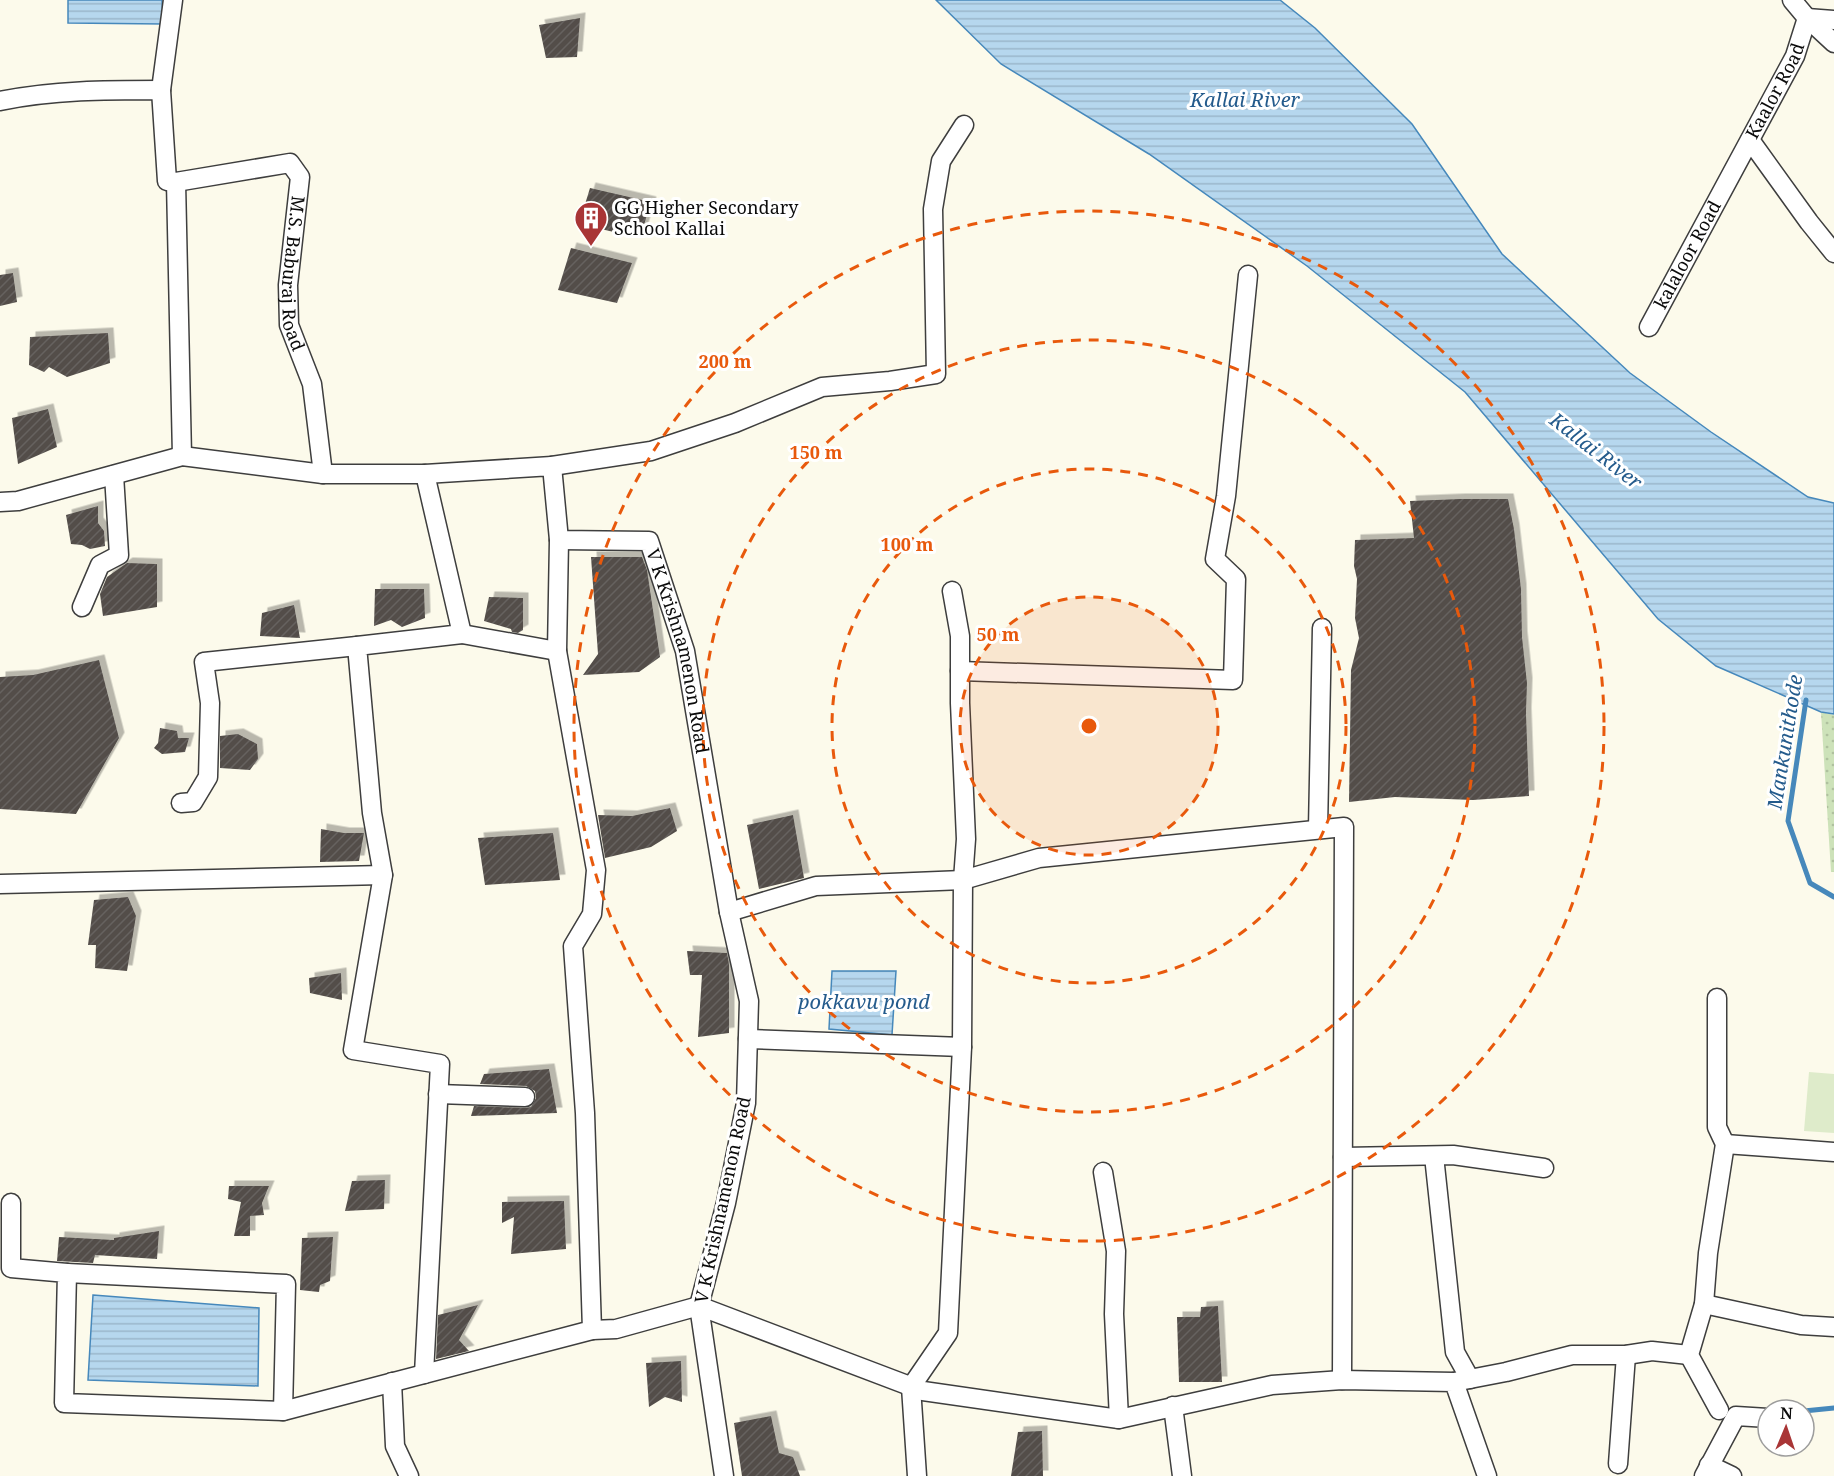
<svg xmlns="http://www.w3.org/2000/svg" width="1834" height="1476" viewBox="0 0 1834 1476" font-family="'Noto Serif',serif">
<style>
.grass{fill:url(#grass-dots)}
.pitch{fill:#deebca}
.water{fill:url(#water-rules);stroke:#4688bb;stroke-width:1.5}
.lines{fill:none;stroke-linecap:round;stroke-linejoin:round}
.stream{stroke:#4688bb;stroke-width:5}
.building{fill:url(#building-hatch);filter:url(#shadow)}
.street-casing{stroke:#3e3e3e;stroke-width:21}
.street{stroke:#fff;stroke-width:18}
.ring{fill:none;stroke:#e8590c;stroke-width:3;stroke-dasharray:10 8}
.labels{text-anchor:middle;stroke-width:6;stroke-linejoin:round;paint-order:stroke}
.street-label{font-size:18px;fill:#0b0b0b;stroke:#fff}
.poi-label{font-size:18px;fill:#0b0b0b;stroke:#fff;text-anchor:start}
.water-label{font-size:20px;font-style:italic;fill:#245b8c;stroke:#fff}
.centre{fill:#e8590c;stroke:#fff;stroke-width:3}
.ring-label{font-size:18px;text-anchor:middle;font-weight:bold;fill:#e8590c;stroke:#fff;stroke-width:6;stroke-linejoin:round;paint-order:stroke}
</style>
<defs>
<pattern id="grass-dots" width="8" height="8" patternUnits="userSpaceOnUse" patternTransform="scale(1.5)"><rect width="8" height="8" fill="#cde2b9"/><path d="M2 2h.1M6 6h.1" fill="none" stroke="#afc19e" stroke-width="1.8" stroke-linecap="round"/></pattern>
<pattern id="water-rules" width="6" height="5" patternUnits="userSpaceOnUse" patternTransform="scale(1.5)"><rect width="6" height="5" fill="#b6d7ee"/><path d="M0 2.5h6" fill="none" stroke="#9bb7cb"/></pattern>
<pattern id="building-hatch" width="6" height="6" patternUnits="userSpaceOnUse" patternTransform="scale(1.5)"><rect width="6" height="6" fill="#524d49"/><path d="M-1 1l2-2M0 6l6-6M5 7l2-2" fill="none" stroke="#66625f"/></pattern>
<filter id="shadow"><feDropShadow dx="5.5" dy="-5.5" stdDeviation="0" flood-color="#0004"/></filter>
</defs>
<rect width="100%" height="100%" fill="#fcfaeb"/>
<!-- grass -->
<path class="grass" d="M 1821,712 L 1834,715 L 1834,872 L 1831,872 Z"/>
<!-- pitch -->
<path class="pitch" d="M 1809,1072 L 1834,1074 L 1834,1133 L 1804,1131 Z"/>
<!-- water -->
<g class="water">
<path d="M 68,0 L 162,0 L 163,24 L 68,23 Z"/>
<path d="M 936,0 L 1280,0 L 1315,28 L 1412,124 L 1502,254 L 1630,373 L 1711,432 L 1808,497 L 1834,503 L 1834,714 L 1821,712 L 1716,666 L 1658,619 L 1465,392 L 1307,266 L 1149,154 L 1001,64 Z"/>
<path d="M 832,971 L 896,971 L 892,1035 L 829,1029 Z"/>
<path d="M 93,1295 L 259,1308 L 258,1386 L 88,1380 Z"/>
</g>
<g class="lines">
<!-- stream -->
<g class="stream">
<path d="M 1806,700 L 1788,821 L 1810,883 L 1834,897"/>
<path d="M 1804,1411 L 1834,1408"/>
</g>
</g>
<!-- building -->
<g class="building">
<path d="M 580,18 L 577,57 L 546,58 L 539,25 Z"/>
<path d="M 590,188 L 651,202 L 640,238 L 579,224 Z"/>
<path d="M 571,248 L 632,263 L 617,303 L 558,290 Z"/>
<path d="M 13,273 L 17,302 L 0,306 L 0,275 Z"/>
<path d="M 108,333 L 110,363 L 67,377 L 49,367 L 44,372 L 29,365 L 30,337 Z"/>
<path d="M 48,409 L 57,447 L 18,464 L 12,418 Z"/>
<path d="M 1460,499 L 1508,499 L 1514,529 L 1521,589 L 1522,637 L 1527,683 L 1526,713 L 1529,796 L 1473,800 L 1395,797 L 1349,802 L 1351,670 L 1359,638 L 1355,618 L 1357,579 L 1354,566 L 1355,540 L 1414,538 L 1410,501 Z"/>
<path d="M 98,506 L 98,523 L 104,531 L 105,546 L 90,549 L 82,545 L 71,544 L 66,515 Z"/>
<path d="M 591,557 L 642,557 L 647,570 L 660,657 L 639,672 L 583,675 L 598,654 Z"/>
<path d="M 127,563 L 157,564 L 157,607 L 103,616 L 100,594 L 107,577 Z"/>
<path d="M 375,589 L 424,589 L 425,618 L 402,627 L 391,620 L 374,626 Z"/>
<path d="M 489,597 L 523,598 L 523,630 L 518,633 L 512,632 L 511,629 L 484,621 Z"/>
<path d="M 294,605 L 300,638 L 260,636 L 262,613 Z"/>
<path d="M 99,660 L 119,738 L 76,814 L 0,809 L 0,677 L 33,675 Z"/>
<path d="M 160,728 L 177,731 L 178,738 L 189,738 L 185,752 L 162,754 L 154,748 L 158,743 Z"/>
<path d="M 238,734 L 257,744 L 258,759 L 250,770 L 220,768 L 220,736 Z"/>
<path d="M 670,808 L 677,831 L 651,847 L 605,858 L 598,815 L 632,816 Z"/>
<path d="M 793,815 L 804,878 L 759,889 L 747,825 Z"/>
<path d="M 321,829 L 344,833 L 364,833 L 359,861 L 320,862 Z"/>
<path d="M 553,833 L 560,880 L 485,885 L 478,838 Z"/>
<path d="M 128,897 L 136,916 L 127,971 L 95,968 L 96,945 L 88,945 L 94,900 Z"/>
<path d="M 687,951 L 727,953 L 729,964 L 729,1033 L 698,1037 L 702,975 L 690,975 Z"/>
<path d="M 341,973 L 342,1000 L 310,993 L 309,978 Z"/>
<path d="M 549,1069 L 557,1113 L 471,1116 L 474,1106 L 525,1108 L 531,1107 L 536,1098 L 535,1091 L 526,1086 L 480,1084 L 484,1074 Z"/>
<path d="M 385,1180 L 384,1209 L 345,1211 L 352,1181 Z"/>
<path d="M 229,1186 L 269,1186 L 262,1203 L 264,1215 L 250,1216 L 250,1236 L 234,1236 L 241,1202 L 228,1199 Z"/>
<path d="M 564,1201 L 566,1249 L 511,1254 L 514,1217 L 502,1223 L 502,1202 Z"/>
<path d="M 159,1231 L 157,1259 L 95,1255 L 93,1263 L 57,1261 L 59,1237 L 114,1240 L 114,1238 Z"/>
<path d="M 333,1237 L 330,1281 L 320,1285 L 319,1292 L 300,1290 L 302,1238 Z"/>
<path d="M 478,1305 L 459,1340 L 469,1351 L 436,1359 L 438,1315 Z"/>
<path d="M 1218,1306 L 1222,1382 L 1179,1382 L 1177,1317 L 1200,1317 L 1201,1307 Z"/>
<path d="M 681,1361 L 682,1402 L 665,1397 L 649,1407 L 646,1363 Z"/>
<path d="M 771,1416 L 779,1453 L 793,1457 L 800,1476 L 742,1476 L 734,1423 Z"/>
<path d="M 1042,1431 L 1043,1476 L 1011,1476 L 1018,1432 Z"/>
</g>
<g class="lines">
<defs>
<g id="street">
<path d="M 1807,18 L 1834,43"/>
<path d="M 1807,18 L 1834,20"/>
<path d="M 161,90 L 173,0"/>
<path id="s1" d="M 0,101 C 53,90 107,90 161,90 L 167,181 L 176,182 L 290,163 L 300,177 L 288,285 L 289,325 L 312,384 L 323,474"/>
<path d="M 1750,140 L 1809,222 L 1834,253"/>
<path d="M 176,182 L 182,456"/>
<path id="s2" d="M 1649,327 L 1795,56 L 1807,18 L 1792,0"/>
<path d="M 552,466 L 651,451 L 735,423 L 822,387 L 890,381 L 936,374 L 933,209 L 941,161 L 964,125"/>
<path id="s3" d="M 0,502 L 18,501 L 182,456 L 323,474 L 425,474 L 552,466 L 559,540 L 649,541 L 685,651 L 729,912 L 749,1001 L 746,1103 L 726,1203 L 699,1306 L 724,1476"/>
<path d="M 82,607 L 100,565 L 119,555 L 114,475"/>
<path d="M 462,634 L 557,651"/>
<path d="M 960,671 L 1233,680 L 1236,579 L 1215,559 L 1226,496 L 1248,275"/>
<path d="M 181,803 L 193,802 L 208,777 L 210,703 L 204,662 L 357,646"/>
<path d="M 1318,829 L 1322,628"/>
<path d="M 0,884 L 383,875"/>
<path d="M 729,912 L 816,886 L 963,880 L 1039,858 L 1344,827 L 1342,1380"/>
<path d="M 1717,998 L 1717,1127 L 1725,1144 L 1708,1253 L 1704,1304 L 1689,1355 L 1719,1410"/>
<path d="M 748,1039 L 962,1047 L 963,880 L 966,839 L 960,703 L 960,636 L 952,591"/>
<path d="M 438,1094 L 525,1097"/>
<path d="M 1725,1144 L 1834,1152"/>
<path d="M 1434,1156 L 1455,1352 L 1470,1379"/>
<path d="M 1343,1157 L 1453,1155 L 1544,1168"/>
<path d="M 1103,1172 L 1116,1251 L 1114,1314 L 1119,1419"/>
<path d="M 11,1203 L 11,1268 L 67,1273 L 64,1403 L 283,1411 L 592,1330 L 585,1113 L 573,946 L 592,914 L 596,870 L 557,651 L 559,540"/>
<path d="M 67,1273 L 286,1284 L 283,1411"/>
<path d="M 1704,1304 L 1801,1325 L 1834,1327"/>
<path d="M 592,1330 L 616,1329 L 699,1306 L 923,1391 L 1119,1419 L 1272,1385 L 1342,1380 L 1454,1382 L 1487,1476"/>
<path d="M 424,1374 L 440,1064 L 353,1050 L 383,875 L 372,813 L 357,646 L 462,634 L 425,474"/>
<path d="M 392,1382 L 395,1446 L 409,1476"/>
<path d="M 1454,1382 L 1506,1372 L 1572,1355 L 1626,1355 L 1652,1351 L 1689,1355"/>
<path d="M 1173,1406 L 1182,1476"/>
<path d="M 1618,1464 L 1626,1355"/>
<path d="M 1709,1465 L 1732,1476"/>
<path d="M 917,1476 L 911,1387 L 948,1333 L 962,1047"/>
<path d="M 1704,1476 L 1736,1416 L 1768,1418"/>
</g>
</defs>
<!-- street casing -->
<use href="#street" class="street-casing"/>
<!-- street -->
<use href="#street" class="street"/>
</g>
<!-- distance rings -->
<circle cx="1089" cy="726" r="129" fill="#e8590c" fill-opacity=".12"/>
<g class="ring">
<circle cx="1089" cy="726" r="129"/>
<circle cx="1089" cy="726" r="257"/>
<circle cx="1089" cy="726" r="386"/>
<circle cx="1089" cy="726" r="515"/>
</g>
<!-- icons -->
<defs>
<symbol id="building-pin" viewBox="-11 -11 22 30"><path d="M0 17L-7.5 6A9.5 9.5 0 1 1 7.5 6Z" fill="#a93536" stroke="#fff"/><path d="M-4-6H4V6H1V3H-1V6H-4ZM-2.5-4.3h1.7v1.8h-1.7ZM.8-4.3h1.7v1.8H.8ZM-2.5-1h1.7V.8h-1.7ZM.8-1h1.7V.8H.8Z" fill="#fff"/></symbol>
</defs>
<g fill-rule="evenodd">
<use href="#building-pin" x="572" y="199" width="38" height="52"/>
</g>
<g class="labels">
<!-- street labels -->
<g class="street-label">
<text dy="6" stroke="none"><textPath href="#s2" startOffset="268">Kaalor Road</textPath></text>
<text dy="6" stroke="none"><textPath href="#s2" startOffset="82">kalaloor Road</textPath></text>
<text dy="6" stroke="none"><textPath href="#s1" startOffset="492">M.S. Baburaj Road</textPath></text>
<text dy="6" stroke="none"><textPath href="#s3" startOffset="838">V K Krishnamenon Road</textPath></text>
<text transform="translate(723 1200) rotate(-78)" y="6">V K Krishnamenon Road</text>
</g>
<!-- poi labels -->
<g class="poi-label">
<text x="614" y="214">GG Higher Secondary<tspan x="614" dy="21">School Kallai</tspan></text>
</g>
<!-- water labels -->
<g class="water-label">
<text x="1245" y="107">Kallai River</text>
<text transform="translate(1596 451) rotate(38)" y="7">Kallai River</text>
<text transform="translate(1785 742) rotate(-81)" y="7">Mankunithode</text>
<text x="864" y="1009">pokkavu pond</text>
</g>
</g>
<circle cx="1089" cy="726" r="9" class="centre"/>
<g class="ring-label">
<text x="725" y="368">200 m</text>
<text x="816" y="459">150 m</text>
<text x="907" y="551">100 m</text>
<text x="998" y="641">50 m</text>
</g>
<!-- north arrow -->
<g transform="translate(1786 1428) rotate(2)"><circle r="28" fill="#ffffff" stroke="#9d9d9d" stroke-width="1.5"/>
<path d="M0-4.5L10 22L0 15L-10 22Z" fill="#a93536"/>
<text y="-9" font-size="16" font-weight="bold" text-anchor="middle" fill="#0b0b0b">N</text>
</g>
</svg>
